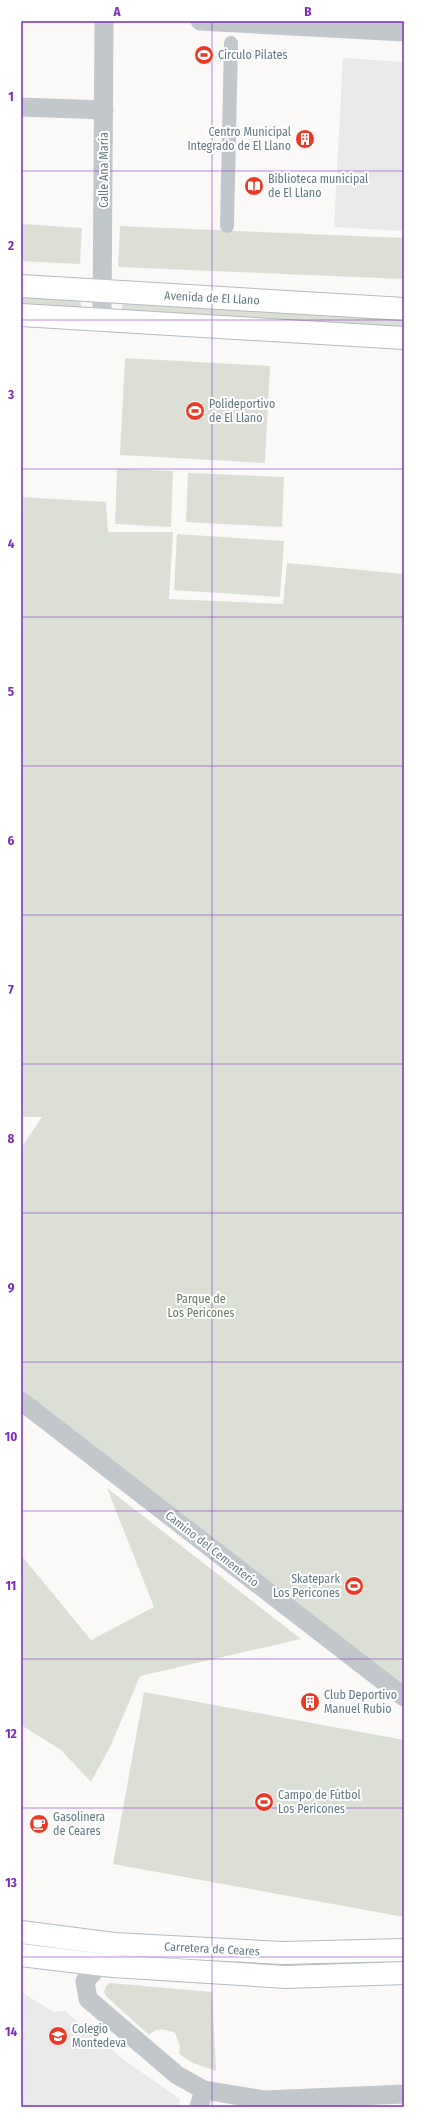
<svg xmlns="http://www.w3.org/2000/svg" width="425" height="2128" viewBox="0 0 425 2128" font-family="'Fira Sans Condensed',sans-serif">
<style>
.built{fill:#e8e9e8}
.green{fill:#dbdfd6}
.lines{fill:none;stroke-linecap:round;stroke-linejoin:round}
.secondary-casing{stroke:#b3bbbf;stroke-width:24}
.primary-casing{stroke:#b4bbbe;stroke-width:24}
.pedestrian{stroke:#c1c7ca;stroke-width:14}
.minor{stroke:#c1c7ca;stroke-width:19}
.secondary{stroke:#fff;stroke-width:22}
.primary{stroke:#fff;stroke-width:22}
.grid{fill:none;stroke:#7b2cbf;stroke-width:1;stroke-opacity:0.55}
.labels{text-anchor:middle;stroke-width:4;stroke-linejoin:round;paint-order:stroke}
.poi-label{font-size:12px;fill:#647a83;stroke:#fff;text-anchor:start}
.street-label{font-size:12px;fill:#647a83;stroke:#fff}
.park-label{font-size:12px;fill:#6b7a63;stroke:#fff}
.neatline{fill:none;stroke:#7b2cbf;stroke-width:1.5}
.grid-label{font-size:13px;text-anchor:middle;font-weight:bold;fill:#7b2cbf}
</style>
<rect width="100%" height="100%" fill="#faf9f7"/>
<!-- built -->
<g class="built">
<path d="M 343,58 L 404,62 L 404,231 L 334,227 Z"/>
<path d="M 21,1986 L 24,1994 L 54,2012 L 65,2011 L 124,2060 L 180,2099 L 178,2107 L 21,2107 Z"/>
</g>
<!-- green -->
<g class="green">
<path d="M 21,224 L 82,228 L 80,264 L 21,261 Z"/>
<path d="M 120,226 L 404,238 L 404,279 L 118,267 Z"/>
<path d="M 21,296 L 77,299 L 81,303 L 81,307 L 77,310 L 21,307 Z"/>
<path d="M 126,304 L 404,320 L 404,328 L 126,312 L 122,309 L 122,305 Z"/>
<path d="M 125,358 L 270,366 L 265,463 L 120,455 Z"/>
<path d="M 117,469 L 173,471 L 171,527 L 115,524 Z"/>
<path d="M 188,473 L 284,477 L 282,527 L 186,522 Z"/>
<path d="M 21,497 L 106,502 L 108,532 L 173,532 L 169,599 L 283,604 L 287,563 L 404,574 L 404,1690 L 21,1395 L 21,1148 L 42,1117 L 21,1117 Z"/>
<path d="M 177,534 L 284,541 L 280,597 L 174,590 Z"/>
<path d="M 107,1488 L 301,1639 L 140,1676 L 111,1745 L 91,1782 L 61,1750 L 21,1725 L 21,1555 L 91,1640 L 154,1607 Z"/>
<path d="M 144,1692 L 404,1740 L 404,1917 L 113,1864 Z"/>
<path d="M 110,1983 L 212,1992 L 216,2071 L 193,2063 L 179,2054 L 180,2046 L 175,2033 C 165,2029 157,2027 149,2035 L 106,1996 L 104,1992 L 106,1986 Z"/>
</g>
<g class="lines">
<defs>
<g id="secondary">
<path d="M 21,1932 L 114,1944 L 282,1953 L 404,1950"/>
<path d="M 21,1955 L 113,1966 L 286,1977 L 404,1973"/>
</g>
<g id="primary">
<path d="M 21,286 L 404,309"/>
<path d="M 21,315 L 404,338"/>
</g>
</defs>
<!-- secondary casing -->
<use href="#secondary" class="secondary-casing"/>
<!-- primary casing -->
<use href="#primary" class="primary-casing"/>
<!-- pedestrian -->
<path class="pedestrian" d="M 227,226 L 231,43"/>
<!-- minor -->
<g class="minor">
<path d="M 200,21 L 404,32"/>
<path d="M 21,107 L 104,110"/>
<path d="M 102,319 L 104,21"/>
<path d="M 21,1401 L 404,1697"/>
<path d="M 100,1965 L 85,1981 L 88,1999 L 177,2075 L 204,2090 L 265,2100 L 404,2094"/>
<path d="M 199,2107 L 204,2090"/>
</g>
<!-- secondary -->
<use href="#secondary" class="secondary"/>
<!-- primary -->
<use href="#primary" class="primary"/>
</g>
<!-- grid -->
<path class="grid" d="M 212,21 L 212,2107M 21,171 L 404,171M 21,320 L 404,320M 21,469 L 404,469M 21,617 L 404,617M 21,766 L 404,766M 21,915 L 404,915M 21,1064 L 404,1064M 21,1213 L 404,1213M 21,1362 L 404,1362M 21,1511 L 404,1511M 21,1659 L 404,1659M 21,1808 L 404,1808M 21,1957 L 404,1957"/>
<!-- icons -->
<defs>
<symbol id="stadium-disc" viewBox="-11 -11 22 22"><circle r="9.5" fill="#e93a28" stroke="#fff"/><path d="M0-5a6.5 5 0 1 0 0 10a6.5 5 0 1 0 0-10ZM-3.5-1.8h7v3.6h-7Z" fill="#fff"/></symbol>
<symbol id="building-disc" viewBox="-11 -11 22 22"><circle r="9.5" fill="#e93a28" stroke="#fff"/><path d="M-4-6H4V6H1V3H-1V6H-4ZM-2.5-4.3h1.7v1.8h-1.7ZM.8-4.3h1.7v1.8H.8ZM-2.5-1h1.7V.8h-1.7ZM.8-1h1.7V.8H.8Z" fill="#fff"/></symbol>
<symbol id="library-disc" viewBox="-11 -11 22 22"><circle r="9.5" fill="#e93a28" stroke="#fff"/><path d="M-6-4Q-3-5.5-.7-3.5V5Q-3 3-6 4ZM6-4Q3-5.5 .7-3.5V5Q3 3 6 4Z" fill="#fff"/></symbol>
<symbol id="cafe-disc" viewBox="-11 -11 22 22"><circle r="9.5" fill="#e93a28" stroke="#fff"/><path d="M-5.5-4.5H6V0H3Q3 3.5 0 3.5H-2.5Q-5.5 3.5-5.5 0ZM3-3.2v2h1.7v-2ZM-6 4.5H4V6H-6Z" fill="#fff"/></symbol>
<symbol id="school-disc" viewBox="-11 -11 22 22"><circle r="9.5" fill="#e93a28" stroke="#fff"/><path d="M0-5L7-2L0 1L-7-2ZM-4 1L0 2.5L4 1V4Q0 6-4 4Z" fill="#fff"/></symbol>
</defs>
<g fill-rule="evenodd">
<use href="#stadium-disc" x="193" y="44" width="22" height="22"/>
<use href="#building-disc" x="294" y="128" width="22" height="22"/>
<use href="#library-disc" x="243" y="175" width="22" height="22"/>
<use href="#stadium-disc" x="184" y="400" width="22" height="22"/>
<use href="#stadium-disc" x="343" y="1575" width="22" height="22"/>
<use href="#building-disc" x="299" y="1691" width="22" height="22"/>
<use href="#stadium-disc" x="253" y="1791" width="22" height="22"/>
<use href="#cafe-disc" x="28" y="1813" width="22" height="22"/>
<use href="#school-disc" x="47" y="2025" width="22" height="22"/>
</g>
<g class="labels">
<!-- poi labels -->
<g class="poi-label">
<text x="218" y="59">Circulo Pilates</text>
<text x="291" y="136" text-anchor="end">Centro Municipal<tspan x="291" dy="14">Integrado de El Llano</tspan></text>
<text x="268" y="183">Biblioteca municipal<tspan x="268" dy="14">de El Llano</tspan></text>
<text x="209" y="408">Polideportivo<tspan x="209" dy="14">de El Llano</tspan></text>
<text x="340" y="1583" text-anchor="end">Skatepark<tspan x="340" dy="14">Los Pericones</tspan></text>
<text x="324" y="1699">Club Deportivo<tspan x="324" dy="14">Manuel Rubio</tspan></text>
<text x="278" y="1799">Campo de Fútbol<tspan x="278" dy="14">Los Pericones</tspan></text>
<text x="53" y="1821">Gasolinera<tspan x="53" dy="14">de Ceares</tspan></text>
<text x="72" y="2033">Colegio<tspan x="72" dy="14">Montedeva</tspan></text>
</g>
<!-- street labels -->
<g class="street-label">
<text transform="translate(104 170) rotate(-90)" y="4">Calle Ana María</text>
<text transform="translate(212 298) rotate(3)" y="4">Avenida de El Llano</text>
<text transform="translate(212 1549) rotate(38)" y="4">Camino del Cementerio</text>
<text transform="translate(212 1949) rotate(3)" y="4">Carretera de Ceares</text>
</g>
<!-- park labels -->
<g class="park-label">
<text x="201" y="1303">Parque de<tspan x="201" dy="14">Los Pericones</tspan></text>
</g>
</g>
<!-- border -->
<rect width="425" height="2128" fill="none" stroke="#ffffff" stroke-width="44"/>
<rect x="22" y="22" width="381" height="2084" class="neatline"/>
<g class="grid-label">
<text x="117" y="16">A</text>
<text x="308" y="16">B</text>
<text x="11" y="101">1</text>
<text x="11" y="250">2</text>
<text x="11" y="399">3</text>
<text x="11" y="548">4</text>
<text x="11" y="696">5</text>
<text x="11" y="845">6</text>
<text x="11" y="994">7</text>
<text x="11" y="1143">8</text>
<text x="11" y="1292">9</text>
<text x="11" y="1441">10</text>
<text x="11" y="1590">11</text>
<text x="11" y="1738">12</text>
<text x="11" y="1887">13</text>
<text x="11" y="2036">14</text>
</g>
</svg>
